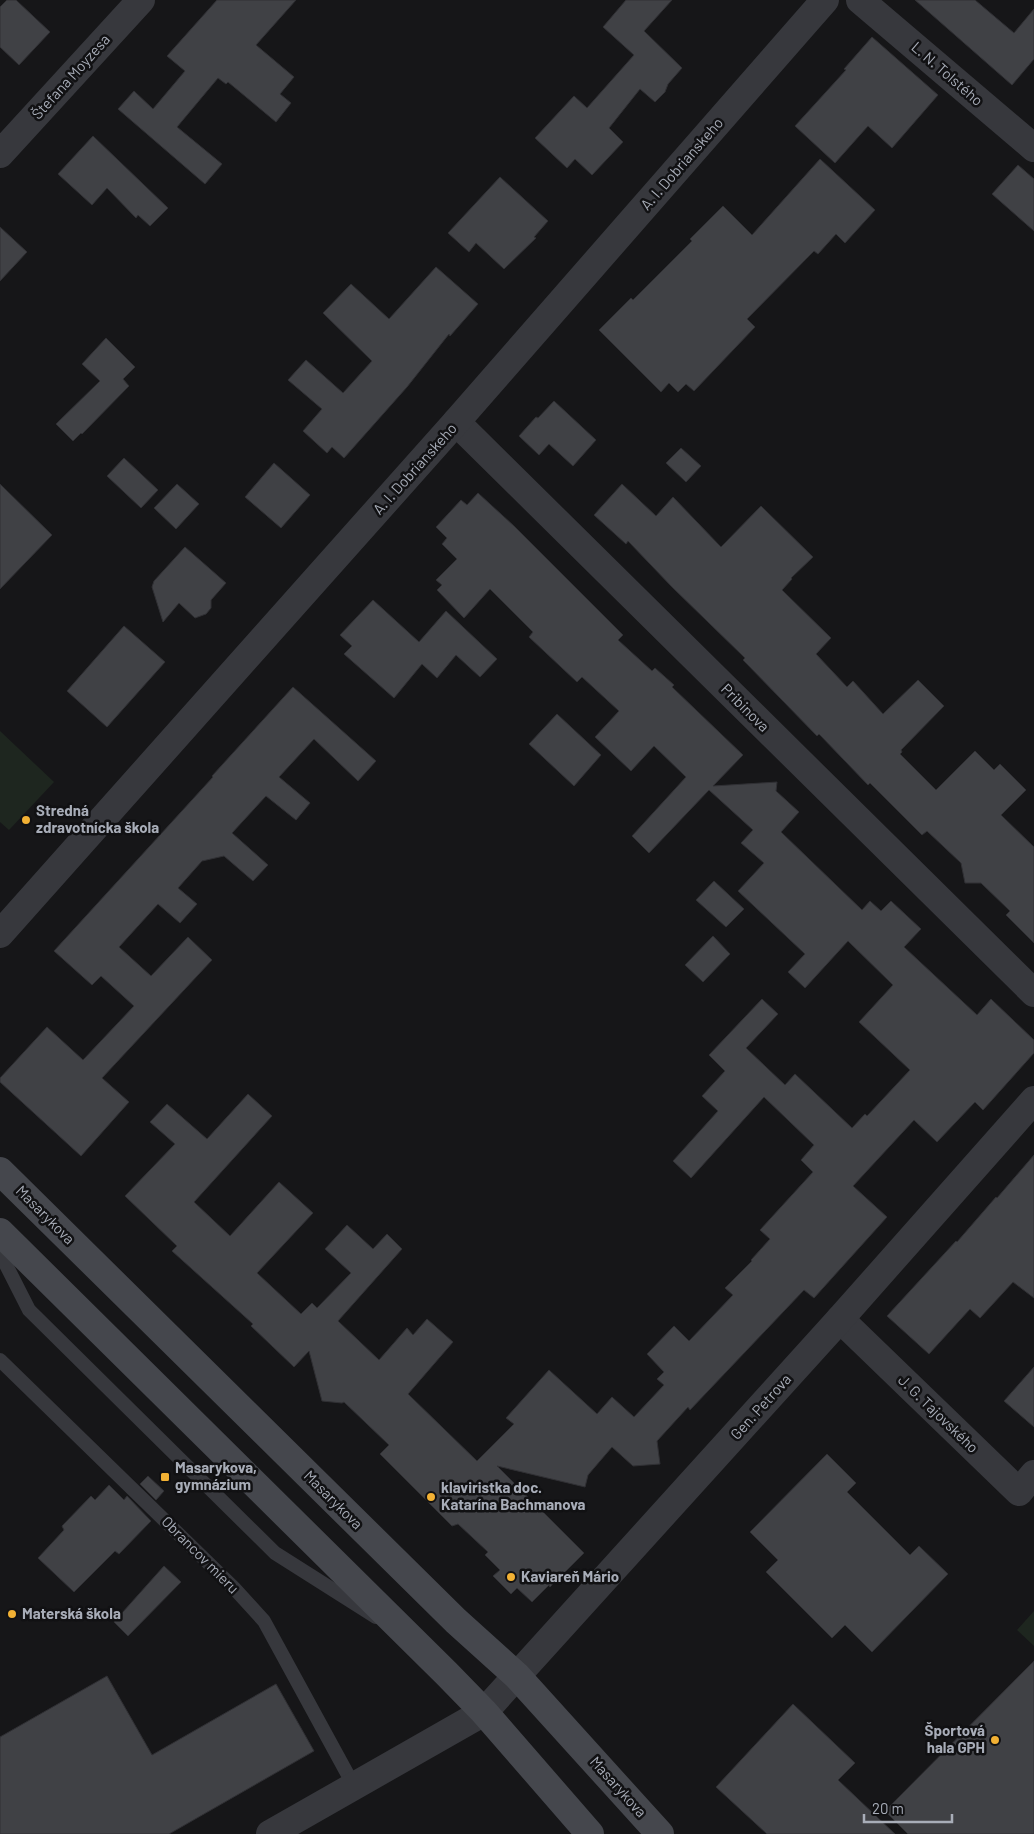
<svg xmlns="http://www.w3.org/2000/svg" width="1034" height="1834" viewBox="0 0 1034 1834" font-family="Barlow,sans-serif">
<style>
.green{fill:#1e261f}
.building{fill:#404145;stroke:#303034}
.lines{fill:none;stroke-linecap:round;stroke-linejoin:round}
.lane{stroke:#37383d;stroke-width:14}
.street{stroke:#37383d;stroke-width:28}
.secondary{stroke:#45474d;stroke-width:28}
.poi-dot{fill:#f2b134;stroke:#111113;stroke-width:2}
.labels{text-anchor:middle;stroke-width:5;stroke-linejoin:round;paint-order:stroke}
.street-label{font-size:15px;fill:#a8adb8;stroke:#111113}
.poi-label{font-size:15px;font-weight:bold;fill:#a8adb8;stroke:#111113;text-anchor:start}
</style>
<rect width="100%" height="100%" fill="#161618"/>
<!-- green -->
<g class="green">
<path d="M 0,731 L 54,782 L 9,830 L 0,822 Z"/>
<path d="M 1034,1611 L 1034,1646 L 1017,1630 Z"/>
</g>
<!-- building -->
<g class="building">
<path d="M 7,0 L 16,0 L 50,32 L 19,65 L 0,47 L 0,7 Z"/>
<path d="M 217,0 L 296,0 L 256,45 L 294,77 L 280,94 L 291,103 L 276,122 L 228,82 L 226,84 L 218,78 L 177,127 L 222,164 L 205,184 L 118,109 L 134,91 L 153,109 L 185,71 L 167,56 Z"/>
<path d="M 626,0 L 672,0 L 644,31 L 682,68 L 668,84 L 665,92 L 655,102 L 640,89 L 609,128 L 623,142 L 592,175 L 575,159 L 567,168 L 535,138 L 574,96 L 587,108 L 634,55 L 603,27 Z"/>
<path d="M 915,0 L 975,0 L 1014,33 L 1034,9 L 1034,59 L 1012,85 Z"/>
<path d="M 872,37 L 938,95 L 892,148 L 868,126 L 835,163 L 795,126 L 846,70 L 844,69 Z"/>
<path d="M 93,136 L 168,208 L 150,226 L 138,215 L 136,218 L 107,188 L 92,205 L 58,174 Z"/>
<path d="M 820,159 L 875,210 L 845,243 L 836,234 L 818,254 L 814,251 L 747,319 L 755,327 L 694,391 L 686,384 L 678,392 L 669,383 L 661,392 L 599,330 L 631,298 L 633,300 L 692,241 L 690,239 L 723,206 L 752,235 Z"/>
<path d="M 1018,165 L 1034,179 L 1034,231 L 992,194 Z"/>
<path d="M 500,177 L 548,221 L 534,237 L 536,238 L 504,269 L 476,243 L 469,252 L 448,233 Z"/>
<path d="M 0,227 L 27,252 L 0,281 Z"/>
<path d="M 436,267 L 478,304 L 450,336 L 449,334 L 407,387 L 344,458 L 332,447 L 327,453 L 303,431 L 322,409 L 288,380 L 306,360 L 343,393 L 372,361 L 323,313 L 351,284 L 389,319 Z"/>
<path d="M 106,338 L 135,367 L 123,379 L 129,386 L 82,434 L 81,433 L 73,441 L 56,424 L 100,381 L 82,364 Z"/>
<path d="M 554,401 L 596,440 L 573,466 L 549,444 L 539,455 L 519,436 L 536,417 L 538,418 Z"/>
<path d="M 681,448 L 701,466 L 686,482 L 666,463 Z"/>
<path d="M 124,458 L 158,490 L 141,508 L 107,476 Z"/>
<path d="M 274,463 L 310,495 L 281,528 L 245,497 Z"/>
<path d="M 0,484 L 52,535 L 0,589 Z"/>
<path d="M 177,484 L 199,504 L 176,529 L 154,508 Z"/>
<path d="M 622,484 L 656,516 L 673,497 L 721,547 L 761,506 L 813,557 L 791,578 L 792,579 L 782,590 L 831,638 L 816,654 L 847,687 L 853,681 L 883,714 L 918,680 L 944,706 L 901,750 L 902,752 L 900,754 L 936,790 L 975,751 L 994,770 L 1000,764 L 1026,790 L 1001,815 L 1034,847 L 1034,943 L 1006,915 L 1010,911 L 981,883 L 965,883 L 961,863 L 927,831 L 922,835 L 870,783 L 868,785 L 819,734 L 817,736 L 743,660 L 745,658 L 672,587 L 628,541 L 626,544 L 594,515 Z"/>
<path d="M 478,493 L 514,526 L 623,635 L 618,640 L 652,671 L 655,668 L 674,685 L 672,687 L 743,755 L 713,786 L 777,782 L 776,791 L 799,812 L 781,832 L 862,910 L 870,901 L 881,911 L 891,901 L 921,929 L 904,947 L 977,1015 L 991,999 L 1034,1040 L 1034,1053 L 983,1110 L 975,1102 L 937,1142 L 914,1120 L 853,1186 L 887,1217 L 814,1298 L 804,1290 L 690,1410 L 688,1407 L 657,1441 L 660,1464 L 633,1466 L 612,1447 L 588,1475 L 585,1487 L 497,1466 L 584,1553 L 550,1587 L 549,1585 L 532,1602 L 517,1588 L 511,1594 L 493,1576 L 500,1570 L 485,1555 L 488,1552 L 458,1524 L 452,1526 L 380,1454 L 389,1445 L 344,1402 L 342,1403 L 322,1401 L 309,1351 L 294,1367 L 251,1326 L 253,1324 L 172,1251 L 177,1246 L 125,1196 L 175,1144 L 150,1122 L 167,1104 L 207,1139 L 248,1094 L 272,1116 L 194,1202 L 230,1236 L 279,1182 L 313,1213 L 257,1273 L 301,1314 L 312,1303 L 317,1308 L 351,1273 L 325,1249 L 347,1225 L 373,1249 L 387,1234 L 402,1249 L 338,1321 L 379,1360 L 407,1328 L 413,1335 L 427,1319 L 453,1342 L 408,1394 L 477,1461 L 514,1424 L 506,1418 L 549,1370 L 597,1414 L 612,1397 L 634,1417 L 664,1385 L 657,1379 L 664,1372 L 647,1354 L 674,1326 L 689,1341 L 733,1295 L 725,1288 L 752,1261 L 751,1260 L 770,1239 L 760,1230 L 813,1172 L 801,1160 L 814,1145 L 764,1097 L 691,1178 L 673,1161 L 718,1111 L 702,1096 L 725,1071 L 709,1055 L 762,999 L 778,1014 L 746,1048 L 785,1085 L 795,1074 L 852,1128 L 865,1114 L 867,1116 L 910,1070 L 859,1022 L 893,985 L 848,941 L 805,988 L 788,972 L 805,954 L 738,891 L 764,863 L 741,843 L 753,830 L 709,790 L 649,853 L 632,836 L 686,777 L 654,746 L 631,771 L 595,737 L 619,711 L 582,677 L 577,682 L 529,637 L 533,632 L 490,589 L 464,618 L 437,590 L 442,585 L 436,580 L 457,559 L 442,544 L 447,538 L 436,527 L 461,500 L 467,505 Z"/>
<path d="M 185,547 L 226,583 L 211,600 L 211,608 L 206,614 L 195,618 L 179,603 L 163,622 L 152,587 L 154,581 Z"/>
<path d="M 373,600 L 419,642 L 446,611 L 497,659 L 480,677 L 456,655 L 437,678 L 422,664 L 394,698 L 344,654 L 352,646 L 340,635 Z"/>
<path d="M 124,626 L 165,662 L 107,727 L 67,691 Z"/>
<path d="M 293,687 L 376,761 L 358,781 L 314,739 L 279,777 L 310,803 L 296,820 L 266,796 L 232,833 L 268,865 L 253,881 L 224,856 L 202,861 L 178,888 L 197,904 L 180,923 L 158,904 L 119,947 L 151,976 L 188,937 L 212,960 L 102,1078 L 129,1102 L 81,1156 L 0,1082 L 0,1078 L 47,1027 L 83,1060 L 134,1006 L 101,976 L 92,985 L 54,951 L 213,777 L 212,776 Z"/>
<path d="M 557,714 L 601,755 L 574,786 L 529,744 Z"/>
<path d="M 714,881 L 744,909 L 726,927 L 696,900 Z"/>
<path d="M 713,936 L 730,954 L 703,982 L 685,965 Z"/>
<path d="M 1034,1155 L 1034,1298 L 1013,1282 L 980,1318 L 970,1309 L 929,1354 L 887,1316 L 956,1241 L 957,1242 L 996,1197 L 997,1198 Z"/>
<path d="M 1034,1367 L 1034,1427 L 1004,1401 Z"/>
<path d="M 827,1454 L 856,1483 L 847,1492 L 910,1555 L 919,1546 L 948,1574 L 872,1652 L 845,1625 L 832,1638 L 766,1572 L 778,1560 L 750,1532 Z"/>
<path d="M 148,1476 L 164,1491 L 156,1500 L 140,1484 Z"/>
<path d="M 109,1485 L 124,1500 L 127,1496 L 151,1521 L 119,1554 L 115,1551 L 74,1592 L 38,1558 L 64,1530 L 62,1526 L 91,1496 L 95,1500 Z"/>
<path d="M 164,1566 L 181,1582 L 128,1636 L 114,1622 Z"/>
<path d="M 1034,1661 L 1034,1834 L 908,1834 L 885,1811 Z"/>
<path d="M 107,1676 L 152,1755 L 276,1684 L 314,1751 L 169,1834 L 0,1834 L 0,1737 Z"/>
<path d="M 793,1704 L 855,1763 L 838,1780 L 895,1834 L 767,1834 L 716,1787 Z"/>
</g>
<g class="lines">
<!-- lane -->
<g class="lane">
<path d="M 0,1253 L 29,1310 L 275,1553 L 376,1617"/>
<path d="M 0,1360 L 234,1588 L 264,1621 L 354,1786"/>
</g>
<!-- street -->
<g class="street">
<path d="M 860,0 L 1034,148"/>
<path d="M 0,154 L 141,0"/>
<path d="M 456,422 L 1034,993"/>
<path d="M 0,934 L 456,422 L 825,0"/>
<path d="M 840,1319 L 1019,1492 L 1034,1474"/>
<path d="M 270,1834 L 484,1712 L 840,1319 L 1034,1100"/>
</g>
<!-- secondary -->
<g class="secondary">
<path d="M 0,1171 L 456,1621 L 517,1676 L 660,1834"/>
<path d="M 0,1232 L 447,1674 L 484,1712 L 590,1834"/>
</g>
</g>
<!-- markers -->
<g class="poi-dot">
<circle cx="26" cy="820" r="5"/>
<rect x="160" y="1472" width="10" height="10" rx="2.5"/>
<circle cx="431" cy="1497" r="5"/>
<circle cx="511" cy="1577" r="5"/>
<circle cx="12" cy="1614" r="5"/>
<circle cx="995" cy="1740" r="5"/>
</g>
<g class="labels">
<!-- street labels -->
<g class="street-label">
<text transform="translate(947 74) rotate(41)" y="5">L. N. Tolstého</text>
<text transform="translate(71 77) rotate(-48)" y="5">Štefana Moyzesa</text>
<text transform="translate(682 164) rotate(-49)" y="5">A. I. Dobrianskeho</text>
<text transform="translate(415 469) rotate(-48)" y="5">A. I. Dobrianskeho</text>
<text transform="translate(745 708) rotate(45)" y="5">Pribinova</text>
<text transform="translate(45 1215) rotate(45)" y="5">Masarykova</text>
<text transform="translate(761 1407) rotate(-48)" y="5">Gen. Petrova</text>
<text transform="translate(938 1414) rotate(44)" y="5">J. G. Tajovského</text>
<text transform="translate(333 1500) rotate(45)" y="5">Masarykova</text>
<text transform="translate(200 1555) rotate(45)" y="5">Obrancov mieru</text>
<text transform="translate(618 1787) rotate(48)" y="5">Masarykova</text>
</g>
<!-- poi labels -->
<g class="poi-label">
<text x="36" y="816">Stredná<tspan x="36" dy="17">zdravotnícka škola</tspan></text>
<text x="175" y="1473">Masarykova,<tspan x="175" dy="17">gymnázium</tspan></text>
<text x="441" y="1493">klaviristka doc.<tspan x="441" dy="17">Katarína Bachmanova</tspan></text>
<text x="521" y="1582">Kaviareň Mário</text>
<text x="22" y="1619">Materská škola</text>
<text x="985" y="1736" text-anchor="end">Športová<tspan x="985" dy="17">hala GPH</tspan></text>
</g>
</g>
<!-- scale -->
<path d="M864 1814v8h88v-8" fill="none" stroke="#a8adb8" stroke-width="2.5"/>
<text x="872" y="1814" font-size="15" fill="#a8adb8" stroke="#111113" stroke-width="4" paint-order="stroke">20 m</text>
</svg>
